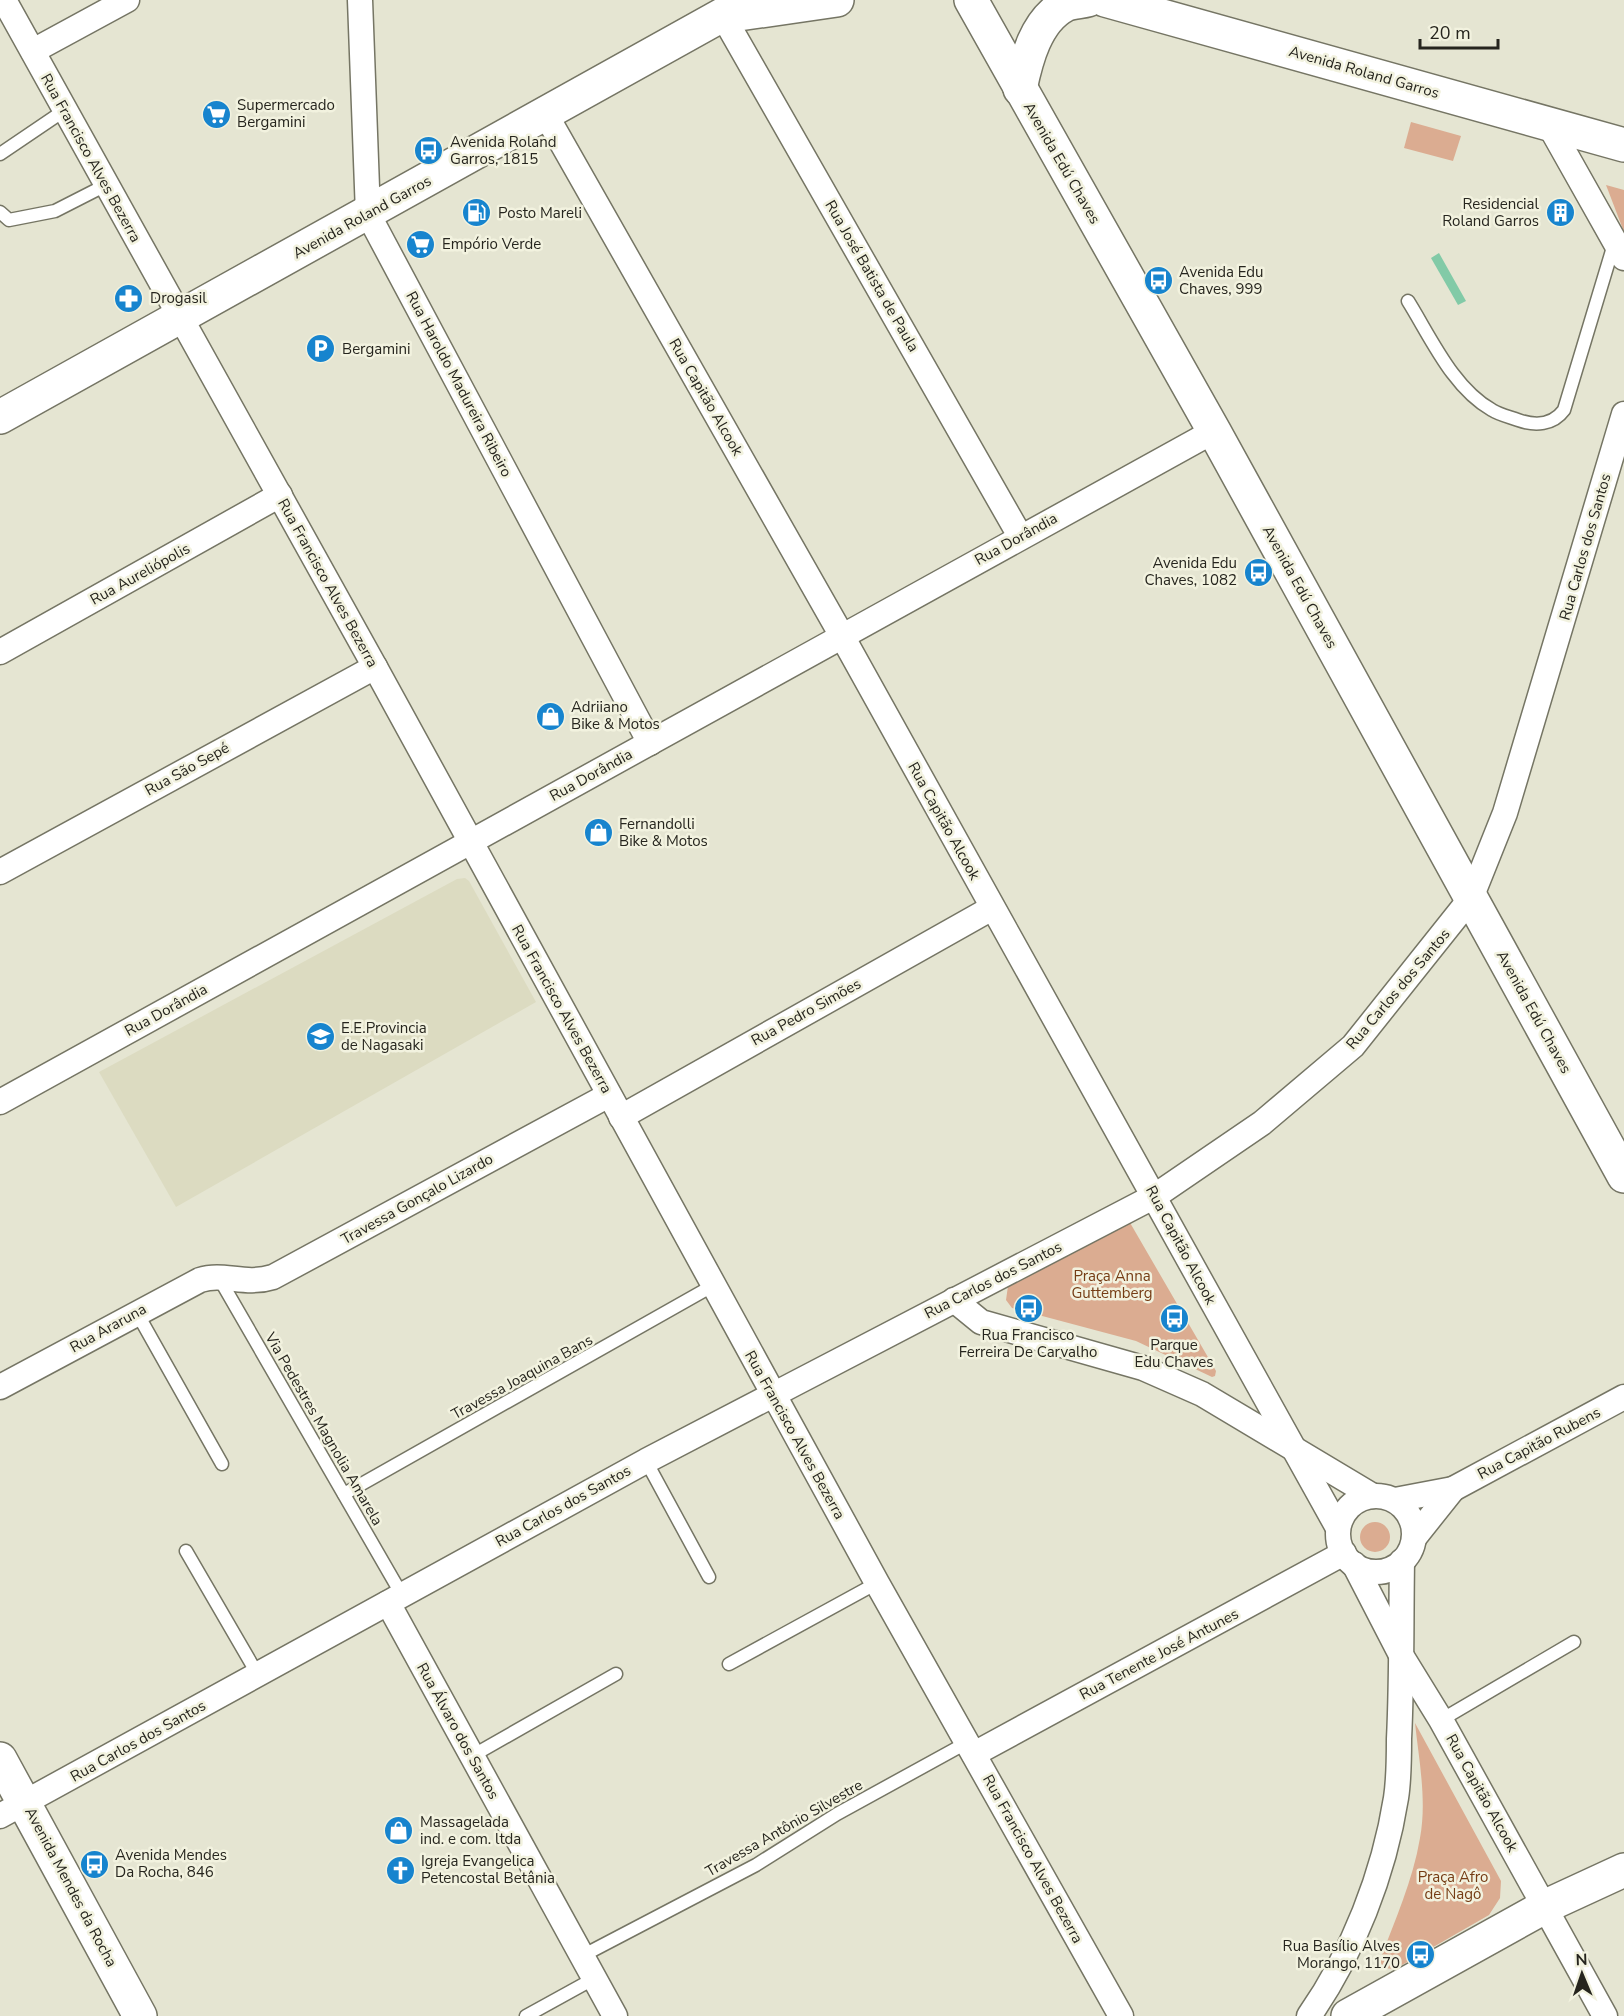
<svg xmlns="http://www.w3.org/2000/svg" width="1624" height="2016" viewBox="0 0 1624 2016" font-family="'Nunito Sans',sans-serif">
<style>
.built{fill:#dcdbc1}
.green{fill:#dbac91}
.water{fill:#82caa7}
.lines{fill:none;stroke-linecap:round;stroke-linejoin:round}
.lane-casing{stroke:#757564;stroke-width:15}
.street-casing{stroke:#757564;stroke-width:27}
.secondary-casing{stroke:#757564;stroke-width:36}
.lane{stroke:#fff;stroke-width:12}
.street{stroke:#fff;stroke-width:24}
.secondary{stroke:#fff;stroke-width:33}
.labels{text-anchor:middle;stroke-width:5;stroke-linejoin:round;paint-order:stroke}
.street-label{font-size:15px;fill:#26251e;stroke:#f2f2df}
.poi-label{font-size:15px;fill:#26251e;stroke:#f2f2df;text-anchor:start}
.park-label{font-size:15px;fill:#753c14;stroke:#f2f2df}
</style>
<rect width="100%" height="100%" fill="#e5e5d2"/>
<!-- built -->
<path class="built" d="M 465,878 L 469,881 L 536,1002 L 176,1207 L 99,1072 L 457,879 Z"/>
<!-- green -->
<g class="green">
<path d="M 1411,122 L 1461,136 L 1453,161 L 1404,148 Z"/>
<path d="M 1606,185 L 1624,190 L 1624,232 Z"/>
<path d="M 1129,1221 L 1216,1371 L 1215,1376 L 1212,1377 L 1136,1341 L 1012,1308 L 1006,1300 L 1008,1286 Z"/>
<circle cx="1375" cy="1537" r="15"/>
<path d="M 1415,1723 L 1501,1881 L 1500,1898 L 1489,1915 L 1395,1969 L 1383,1968 L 1380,1960 C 1395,1920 1413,1880 1420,1838 C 1427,1801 1419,1760 1415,1723 Z"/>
</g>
<!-- water -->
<path class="water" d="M 1439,253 L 1466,301 L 1458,305 L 1431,258 Z"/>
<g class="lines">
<defs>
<g id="lane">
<path d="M 0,154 L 65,110"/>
<path d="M 0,212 L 9,220 L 55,211 L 106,185"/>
<path d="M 1408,301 C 1431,338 1453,388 1492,410 C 1500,415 1510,417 1518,420 C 1535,426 1553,425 1564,410 L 1614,244"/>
<path d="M 219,1278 L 402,1595"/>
<path d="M 137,1313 L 222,1464"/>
<path d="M 646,1461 L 709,1577"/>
<path d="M 344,1494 L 714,1285"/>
<path d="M 186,1551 L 258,1675"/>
<path d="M 729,1664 L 877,1583"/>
<path d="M 1441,1720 L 1574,1642"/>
<path d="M 472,1756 L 616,1674"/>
<path d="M 582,1956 L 756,1865 L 837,1814 L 968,1742"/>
<path d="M 526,2016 L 595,1978"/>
</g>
<g id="street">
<path d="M 4,0 L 375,667 L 877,1583 L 1121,2016"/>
<path d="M 360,0 L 368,214 L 650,743"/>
<path d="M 723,16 L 1020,536"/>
<path d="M 33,51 L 127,0"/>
<path d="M 546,115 L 842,636 L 1338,1528"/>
<path d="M 1548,123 L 1624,258"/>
<path d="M 0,652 L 280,495"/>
<path d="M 0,872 L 375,667"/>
<path d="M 0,1102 L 1214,431"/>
<path d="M 621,1117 L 992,908"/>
<path d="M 954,1300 L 981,1322 L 1143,1368 L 1202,1394 L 1373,1496"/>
<path d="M 0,1387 L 200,1280 C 224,1272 244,1286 273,1277 L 609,1095"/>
<circle cx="1376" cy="1534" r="38"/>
<path d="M 1395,1500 L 1453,1489 L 1624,1397"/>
<path d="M 1414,1538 L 1453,1489"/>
<path d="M 1354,1564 L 1401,1655 L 1441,1720 L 1605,2016"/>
<path d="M 388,1603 L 615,2016"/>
<path d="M 974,1754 L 1344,1553"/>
<path d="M 0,1816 L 646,1461 L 1155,1196 L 1262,1123 L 1353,1046 L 1471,898 L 1505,813 L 1624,414"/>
<path d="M 1309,2016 C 1353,1953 1384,1874 1396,1798 C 1399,1779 1399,1758 1399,1739 C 1402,1680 1401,1621 1402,1561"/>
</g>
<g id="secondary">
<path d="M 971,0 L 1214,431 L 1624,1176"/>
<path d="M 1105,0 L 1624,145"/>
<path d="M 725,16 L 837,0"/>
<path d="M 1020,89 C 1026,60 1036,20 1065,5 C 1072,2 1081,2 1088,0"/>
<path d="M 0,417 L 749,0"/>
<path d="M 0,1759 L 140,2016"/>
<path d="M 1348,2016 L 1546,1906 L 1624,1870"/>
</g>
</defs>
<!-- lane casing -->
<use href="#lane" class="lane-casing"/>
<!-- street casing -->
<use href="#street" class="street-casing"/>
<!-- secondary casing -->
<use href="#secondary" class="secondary-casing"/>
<!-- lane -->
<use href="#lane" class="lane"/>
<!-- street -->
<use href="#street" class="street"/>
<!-- secondary -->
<use href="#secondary" class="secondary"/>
</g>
<!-- icons -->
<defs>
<symbol id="supermarket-disc" viewBox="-11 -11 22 22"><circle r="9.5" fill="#1784ce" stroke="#f2f2df"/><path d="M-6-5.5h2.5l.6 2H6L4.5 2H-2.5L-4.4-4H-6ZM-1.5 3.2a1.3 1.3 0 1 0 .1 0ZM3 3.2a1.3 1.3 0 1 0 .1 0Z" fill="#fff"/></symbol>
<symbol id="bus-disc" viewBox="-11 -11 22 22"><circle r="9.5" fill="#1784ce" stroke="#f2f2df"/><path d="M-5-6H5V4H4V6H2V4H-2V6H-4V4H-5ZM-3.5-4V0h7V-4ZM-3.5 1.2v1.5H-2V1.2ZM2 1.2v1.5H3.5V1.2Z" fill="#fff"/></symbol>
<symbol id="fuel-disc" viewBox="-11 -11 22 22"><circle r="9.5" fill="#1784ce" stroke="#f2f2df"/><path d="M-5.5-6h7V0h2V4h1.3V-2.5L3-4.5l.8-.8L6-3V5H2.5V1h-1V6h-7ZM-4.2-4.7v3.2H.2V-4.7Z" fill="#fff"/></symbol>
<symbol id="building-disc" viewBox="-11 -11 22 22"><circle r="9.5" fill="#1784ce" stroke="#f2f2df"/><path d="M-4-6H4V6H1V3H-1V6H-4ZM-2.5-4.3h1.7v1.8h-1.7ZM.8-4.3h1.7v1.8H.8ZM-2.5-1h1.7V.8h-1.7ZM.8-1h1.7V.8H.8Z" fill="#fff"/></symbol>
<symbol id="pharmacy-disc" viewBox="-11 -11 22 22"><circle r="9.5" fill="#1784ce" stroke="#f2f2df"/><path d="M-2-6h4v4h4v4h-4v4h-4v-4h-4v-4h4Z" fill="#fff"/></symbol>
<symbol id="parking-disc" viewBox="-11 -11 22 22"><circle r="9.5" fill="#1784ce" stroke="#f2f2df"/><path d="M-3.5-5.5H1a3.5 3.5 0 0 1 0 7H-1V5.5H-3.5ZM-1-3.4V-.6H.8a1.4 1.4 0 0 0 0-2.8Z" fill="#fff"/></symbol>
<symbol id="shop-disc" viewBox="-11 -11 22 22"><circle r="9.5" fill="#1784ce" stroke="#f2f2df"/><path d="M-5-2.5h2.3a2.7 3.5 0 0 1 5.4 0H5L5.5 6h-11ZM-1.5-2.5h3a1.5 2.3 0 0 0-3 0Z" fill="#fff"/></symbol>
<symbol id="school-disc" viewBox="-11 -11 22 22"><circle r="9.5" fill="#1784ce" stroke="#f2f2df"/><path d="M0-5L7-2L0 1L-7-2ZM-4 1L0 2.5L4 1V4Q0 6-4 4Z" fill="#fff"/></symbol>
<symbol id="church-disc" viewBox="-11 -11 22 22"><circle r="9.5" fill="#1784ce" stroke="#f2f2df"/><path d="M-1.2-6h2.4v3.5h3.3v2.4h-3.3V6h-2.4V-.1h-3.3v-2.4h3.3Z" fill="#fff"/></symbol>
</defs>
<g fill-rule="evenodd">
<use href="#supermarket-disc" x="200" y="98" width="33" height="33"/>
<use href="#bus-disc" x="412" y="134" width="33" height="33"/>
<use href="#fuel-disc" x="460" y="196" width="33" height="33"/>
<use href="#building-disc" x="1544" y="196" width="33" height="33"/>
<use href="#supermarket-disc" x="404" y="228" width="33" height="33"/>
<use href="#bus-disc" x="1142" y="264" width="33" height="33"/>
<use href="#pharmacy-disc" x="112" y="282" width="33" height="33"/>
<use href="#parking-disc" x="304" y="332" width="33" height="33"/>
<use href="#bus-disc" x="1242" y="556" width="33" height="33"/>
<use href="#shop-disc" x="534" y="700" width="33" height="33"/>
<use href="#shop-disc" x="582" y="816" width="33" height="33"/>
<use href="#school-disc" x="304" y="1020" width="33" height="33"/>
<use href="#bus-disc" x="1012" y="1292" width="33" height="33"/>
<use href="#bus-disc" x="1158" y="1302" width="33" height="33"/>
<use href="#shop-disc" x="382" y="1814" width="33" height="33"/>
<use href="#bus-disc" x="78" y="1848" width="33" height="33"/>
<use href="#church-disc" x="384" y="1854" width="33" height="33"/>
<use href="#bus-disc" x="1404" y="1938" width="33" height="33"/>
</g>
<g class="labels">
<!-- street labels -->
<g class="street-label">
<text transform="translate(1364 72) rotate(16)" y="5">Avenida Roland Garros</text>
<text transform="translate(91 158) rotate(61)" y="5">Rua Francisco Alves Bezerra</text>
<text transform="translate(1062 163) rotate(60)" y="5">Avenida Edú Chaves</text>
<text transform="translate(362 217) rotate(-29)" y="5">Avenida Roland Garros</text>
<text transform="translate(872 276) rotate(60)" y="5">Rua José Batista de Paula</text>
<text transform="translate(459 384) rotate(62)" y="5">Rua Haroldo Madureira Ribeiro</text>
<text transform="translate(706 397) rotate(60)" y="5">Rua Capitão Alcook</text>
<text transform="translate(1016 539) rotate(-29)" y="5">Rua Dorândia</text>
<text transform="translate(1585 547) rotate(-74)" y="5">Rua Carlos dos Santos</text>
<text transform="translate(140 574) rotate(-29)" y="5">Rua Aureliópolis</text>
<text transform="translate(328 583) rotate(61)" y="5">Rua Francisco Alves Bezerra</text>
<text transform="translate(1300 587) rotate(61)" y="5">Avenida Edú Chaves</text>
<text transform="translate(187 769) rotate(-29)" y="5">Rua São Sepé</text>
<text transform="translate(591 775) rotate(-29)" y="5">Rua Dorândia</text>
<text transform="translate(944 821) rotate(61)" y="5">Rua Capitão Alcook</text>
<text transform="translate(1398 989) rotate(-50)" y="5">Rua Carlos dos Santos</text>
<text transform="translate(562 1009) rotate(61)" y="5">Rua Francisco Alves Bezerra</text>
<text transform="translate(166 1010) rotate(-29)" y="5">Rua Dorândia</text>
<text transform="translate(806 1012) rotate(-29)" y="5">Rua Pedro Simões</text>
<text transform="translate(1534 1012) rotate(61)" y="5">Avenida Edú Chaves</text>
<text transform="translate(417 1199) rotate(-29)" y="5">Travessa Gonçalo Lizardo</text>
<text transform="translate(1181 1245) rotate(62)" y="5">Rua Capitão Alcook</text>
<text transform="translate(993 1280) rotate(-27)" y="5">Rua Carlos dos Santos</text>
<text transform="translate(108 1328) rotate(-29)" y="5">Rua Araruna</text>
<text transform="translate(522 1377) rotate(-29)" y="5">Travessa Joaquina Bans</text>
<text transform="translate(324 1429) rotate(60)" y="5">Via Pedestres Magnolia Amarela</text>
<text transform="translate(795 1435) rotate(61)" y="5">Rua Francisco Alves Bezerra</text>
<text transform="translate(1539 1443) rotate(-28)" y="5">Rua Capitão Rubens</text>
<text transform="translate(563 1506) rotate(-29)" y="5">Rua Carlos dos Santos</text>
<text transform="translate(1159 1654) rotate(-28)" y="5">Rua Tenente José Antunes</text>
<text transform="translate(458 1731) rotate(61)" y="5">Rua Álvaro dos Santos</text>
<text transform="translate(138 1741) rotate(-29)" y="5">Rua Carlos dos Santos</text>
<text transform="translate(1482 1793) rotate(61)" y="5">Rua Capitão Alcook</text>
<text transform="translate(784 1828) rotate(-30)" y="5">Travessa Antônio Silvestre</text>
<text transform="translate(1033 1859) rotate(61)" y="5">Rua Francisco Alves Bezerra</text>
<text transform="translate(71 1887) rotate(62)" y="5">Avenida Mendes da Rocha</text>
</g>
<!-- poi labels -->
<g class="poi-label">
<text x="237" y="110">Supermercado<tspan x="237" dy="17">Bergamini</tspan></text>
<text x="450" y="147">Avenida Roland<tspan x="450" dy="17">Garros, 1815</tspan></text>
<text x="1539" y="209" text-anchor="end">Residencial<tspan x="1539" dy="17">Roland Garros</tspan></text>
<text x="498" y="218">Posto Mareli</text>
<text x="442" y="249">Empório Verde</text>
<text x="1179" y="277">Avenida Edu<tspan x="1179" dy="17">Chaves, 999</tspan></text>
<text x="150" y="303">Drogasil</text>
<text x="342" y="354">Bergamini</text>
<text x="1237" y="568" text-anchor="end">Avenida Edu<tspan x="1237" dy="17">Chaves, 1082</tspan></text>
<text x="571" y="712">Adriiano<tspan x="571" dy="17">Bike &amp; Motos</tspan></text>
<text x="619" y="829">Fernandolli<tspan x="619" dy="17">Bike &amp; Motos</tspan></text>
<text x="341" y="1033">E.E.Provincia<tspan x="341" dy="17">de Nagasaki</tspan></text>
<text x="1028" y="1340" text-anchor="middle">Rua Francisco<tspan x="1028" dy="17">Ferreira De Carvalho</tspan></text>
<text x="1174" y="1350" text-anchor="middle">Parque<tspan x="1174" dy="17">Edu Chaves</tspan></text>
<text x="420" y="1827">Massagelada<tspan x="420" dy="17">ind. e com. ltda</tspan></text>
<text x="115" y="1860">Avenida Mendes<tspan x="115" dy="17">Da Rocha, 846</tspan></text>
<text x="421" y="1866">Igreja Evangelica<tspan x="421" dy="17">Petencostal Betânia</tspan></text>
<text x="1400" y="1951" text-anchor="end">Rua Basílio Alves<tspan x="1400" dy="17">Morango, 1170</tspan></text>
</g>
<!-- park labels -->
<g class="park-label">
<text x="1112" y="1281">Praça Anna<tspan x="1112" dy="17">Guttemberg</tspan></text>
<text x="1453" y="1882">Praça Afro<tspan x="1453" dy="17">de Nagô</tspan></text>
</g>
</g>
<!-- north arrow -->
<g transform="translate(1582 1974) rotate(358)" stroke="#f2f2df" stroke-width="4.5" paint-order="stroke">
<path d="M0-4.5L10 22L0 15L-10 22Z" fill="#26251e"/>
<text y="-9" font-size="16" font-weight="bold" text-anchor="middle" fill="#26251e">N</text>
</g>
<!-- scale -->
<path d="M1420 39v9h78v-9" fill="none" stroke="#26251e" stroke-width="3"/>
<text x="1429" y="39" font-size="18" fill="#26251e" stroke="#f2f2df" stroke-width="4.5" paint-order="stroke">20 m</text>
</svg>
